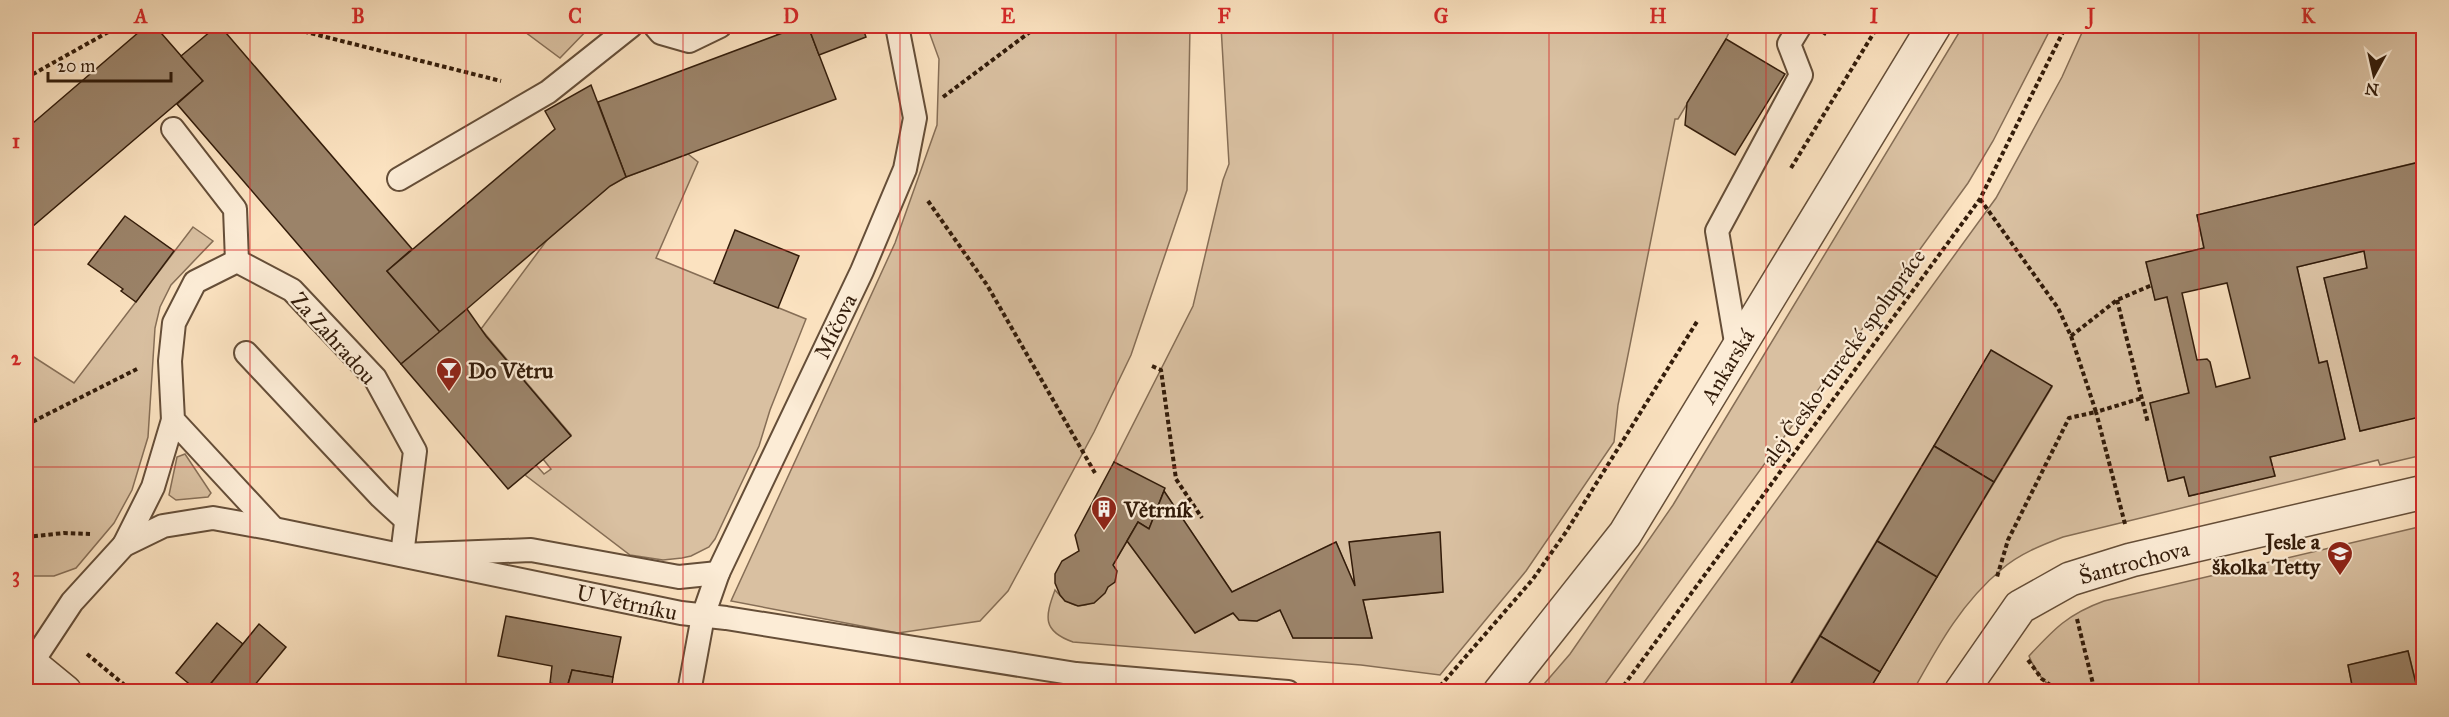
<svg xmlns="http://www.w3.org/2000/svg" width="2449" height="717" viewBox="0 0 2449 717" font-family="'IM FELL Great Primer',serif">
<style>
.green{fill:#d9c0a1;stroke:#866e56;stroke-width:1.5}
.building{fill:#9b8369;stroke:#331c0a;stroke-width:1.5;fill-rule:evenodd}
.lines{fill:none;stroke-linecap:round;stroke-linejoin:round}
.service-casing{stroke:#654e38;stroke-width:26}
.minor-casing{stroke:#654e38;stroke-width:36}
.tertiary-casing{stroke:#654e38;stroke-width:36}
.path{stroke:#331c0a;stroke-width:4;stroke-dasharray:4.5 3;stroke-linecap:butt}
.service{stroke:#fcecd6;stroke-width:22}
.minor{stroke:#fcecd6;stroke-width:33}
.tertiary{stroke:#fcecd6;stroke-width:33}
.grid{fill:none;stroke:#d62828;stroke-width:1.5;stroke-opacity:0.55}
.labels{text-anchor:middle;stroke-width:4.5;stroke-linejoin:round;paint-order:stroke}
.street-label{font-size:22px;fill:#331c0a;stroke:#fcecd6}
.poi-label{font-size:22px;font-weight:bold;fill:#331c0a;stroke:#fcecd6;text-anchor:start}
.neatline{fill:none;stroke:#d62828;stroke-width:2}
.grid-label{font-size:20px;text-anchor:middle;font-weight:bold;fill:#d62828}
</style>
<rect width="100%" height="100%" fill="#fbe2c0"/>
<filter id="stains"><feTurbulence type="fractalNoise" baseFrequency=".00333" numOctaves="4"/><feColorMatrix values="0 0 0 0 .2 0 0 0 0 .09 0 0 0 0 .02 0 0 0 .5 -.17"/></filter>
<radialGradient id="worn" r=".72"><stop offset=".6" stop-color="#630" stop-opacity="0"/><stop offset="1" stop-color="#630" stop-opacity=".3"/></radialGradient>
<!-- green -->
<g class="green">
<path d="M 517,26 L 591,26 L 560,58 Z"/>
<path d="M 927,26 L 1190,26 L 1187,190 L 1131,355 L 1094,432 L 1008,591 L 980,621 L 898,633 L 731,601 L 895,243 L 937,125 L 939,59 Z"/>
<path d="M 1221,26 L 1732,26 L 1726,39 L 1678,119 L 1675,119 L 1618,405 L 1614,442 L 1526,571 L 1440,675 L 1361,665 L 1073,642 C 1042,631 1045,617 1055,590 C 1073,611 1089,611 1106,589 C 1114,579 1119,580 1113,565 L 1127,541 L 1195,633 L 1233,613 L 1239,620 L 1257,621 L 1280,610 L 1293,638 L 1372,638 L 1363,600 L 1443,592 L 1439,532 L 1350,542 L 1355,586 L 1336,542 L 1232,592 L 1164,491 L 1114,462 L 1193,306 L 1223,180 L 1229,164 Z"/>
<path d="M 1963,26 L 2052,26 L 1993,141 L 1968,183 L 1600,691 L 1538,691 L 1570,654 L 1673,505 Z"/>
<path d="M 2085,26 L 2423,26 L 2423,161 L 2197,215 L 2204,248 L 2146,262 L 2155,299 L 2167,297 L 2189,393 L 2150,403 L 2168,481 L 2184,477 L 2189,496 L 2275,476 L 2270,457 L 2345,439 L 2327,361 L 2319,363 L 2297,267 L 2364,251 L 2367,268 L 2324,278 L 2360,431 L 2423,416 L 2423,455 L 2380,465 L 2378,460 L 2063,537 C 2042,545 2019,554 2002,569 C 1961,603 1938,646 1913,691 L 1868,691 L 2052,387 L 1991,351 L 1786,691 L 1637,692 L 1996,198 L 2062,77 Z"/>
<path d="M 688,154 L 698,162 L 656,258 L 806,319 L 770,410 L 759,446 L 715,539 L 709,547 L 691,556 L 682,558 L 663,560 L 630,555 L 525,475 L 536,465 L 544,474 L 551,469 L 543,459 L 571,435 L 481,329 L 547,240 L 610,186 L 626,177 Z"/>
<path d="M 193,227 L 213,241 L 171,285 L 160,307 L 155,328 L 148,437 L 132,490 L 114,523 L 76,568 L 54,576 L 26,576 L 26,352 L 74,383 Z"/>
<path d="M 185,454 L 211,493 L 208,497 L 176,500 L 169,495 L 177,457 Z"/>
<path d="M 2423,526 L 2423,691 L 2418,691 L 2408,651 L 2348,665 L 2352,685 L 2323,692 L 2264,691 L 2262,686 L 2237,692 L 2057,691 C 2043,683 2035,671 2029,656 C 2054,629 2068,614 2104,601 Z"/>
</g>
<!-- building -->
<g class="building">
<path d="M 146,26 L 155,26 L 203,81 L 32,227 L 26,235 L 26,129 Z"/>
<path d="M 217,26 L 220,26 L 412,249 L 387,271 L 440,332 L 401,364 L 177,104 L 203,81 L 181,56 Z"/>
<path d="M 773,26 L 801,26 L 777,34 Z"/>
<path d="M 801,26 L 808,26 L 836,99 L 626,177 L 598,102 Z"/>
<path d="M 808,26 L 862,26 L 866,37 L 819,55 Z"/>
<path d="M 1812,26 L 1830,26 L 1825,35 Z"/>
<path d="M 1726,39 L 1785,74 L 1735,155 L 1685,125 L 1687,103 Z"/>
<path d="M 591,85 L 626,177 L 610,186 L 440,332 L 387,271 L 555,129 L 545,111 Z"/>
<path d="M 2424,161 L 2424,416 L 2360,431 L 2324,278 L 2367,268 L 2364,251 L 2297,267 L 2319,363 L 2327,361 L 2345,439 L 2270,457 L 2275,476 L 2189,496 L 2184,477 L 2168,481 L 2150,403 L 2189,393 L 2167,297 L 2155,300 L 2146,262 L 2204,248 L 2197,215 ZM 2227,283 L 2250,378 L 2216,387 L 2210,362 L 2207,359 L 2197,360 L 2182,293 Z"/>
<path d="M 125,216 L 174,251 L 136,302 L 121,291 L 123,289 L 88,264 Z"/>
<path d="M 735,230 L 799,256 L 778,308 L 714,283 Z"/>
<path d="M 467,309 L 486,336 L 571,436 L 508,489 L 401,364 Z"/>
<path d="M 1991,350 L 2052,386 L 1994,482 L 1934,446 Z"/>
<path d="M 1934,446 L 1994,482 L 1937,577 L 1877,541 Z"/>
<path d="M 1114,462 L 1165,488 L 1149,529 L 1138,522 L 1113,565 L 1117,571 L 1115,582 L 1108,587 L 1105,593 L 1094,603 L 1078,606 L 1065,601 L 1060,595 L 1055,583 L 1055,574 L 1062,561 L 1079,551 L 1075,535 Z"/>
<path d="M 1164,491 L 1232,592 L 1336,542 L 1355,586 L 1349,542 L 1440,532 L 1443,592 L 1363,600 L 1372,638 L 1293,638 L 1280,610 L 1257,621 L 1239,620 L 1233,613 L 1195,633 L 1127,541 L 1138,522 L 1149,529 Z"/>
<path d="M 1877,541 L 1937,577 L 1880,672 L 1820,636 Z"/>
<path d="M 506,616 L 621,637 L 613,677 L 572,670 L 567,687 L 550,683 L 552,666 L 498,656 Z"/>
<path d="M 217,623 L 243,644 L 204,692 L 199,692 L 176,673 Z"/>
<path d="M 259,624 L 286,647 L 249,692 L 204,692 Z"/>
<path d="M 1820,636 L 1880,672 L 1868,692 L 1786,692 Z"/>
<path d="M 2408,651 L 2418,692 L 2323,692 L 2352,685 L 2348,665 Z"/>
<path d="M 572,670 L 613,677 L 611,692 L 566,692 Z"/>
<path d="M 2262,686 L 2264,692 L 2237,692 Z"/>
</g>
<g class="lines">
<defs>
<g id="service">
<path d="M 655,26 L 661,33 L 689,41 L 720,26"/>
<path d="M 173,129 L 235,209 L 237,261"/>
<path d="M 399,179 L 548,92 L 631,26"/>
<path d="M 1737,348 L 1717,231 L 1801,75 L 1789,44 L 1800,26"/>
<path d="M 246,353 L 381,497 L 406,520"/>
<path d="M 274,529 L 173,420 L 170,361 L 174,323 L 195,282 L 237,261 L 292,290 L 375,378 L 415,451 L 402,555 L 531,550 L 679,577 L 718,573"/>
<path d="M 124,545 L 153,487 L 173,420"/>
<path d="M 31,664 L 72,602 L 124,545 L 163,526 L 213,518 L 274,529 L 681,613 L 726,618 L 1076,674 L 1288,692"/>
<path d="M 689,692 L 703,616 L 718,573 L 862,271 L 905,169 L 915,118 L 897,26"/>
</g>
<path id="minor" d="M 1961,692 L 2020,607 L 2070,579 L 2131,560 L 2424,492"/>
<g id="tertiary">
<path d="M 26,660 L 65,692"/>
<path d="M 1500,692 L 1625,534 L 1934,26"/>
</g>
</defs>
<!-- service casing -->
<use href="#service" class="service-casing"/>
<!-- minor casing -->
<use href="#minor" class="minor-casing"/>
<!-- tertiary casing -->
<use href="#tertiary" class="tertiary-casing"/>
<!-- path -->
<g class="path">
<path d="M 282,26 L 501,81"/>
<path d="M 26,78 L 119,26"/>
<path d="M 943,97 L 1038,26"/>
<path d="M 1791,168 L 1878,26"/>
<path d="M 1980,199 L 2058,308 L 2071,336 L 2096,412 L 2069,418 L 2008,540 L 1997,577"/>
<path d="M 928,201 L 987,285 L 1095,473"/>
<path d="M 2117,300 L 2148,423"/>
<path d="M 2071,336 L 2117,300 L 2152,285"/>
<path d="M 1152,366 L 1161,370 L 1176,479 L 1202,518"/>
<path d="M 26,425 L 137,369"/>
<path d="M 2125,524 L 2096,412 L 2142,398"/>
<path d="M 26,537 L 64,533 L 90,534"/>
<path d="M 2077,619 L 2095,692"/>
<path d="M 87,654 L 133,692"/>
<path d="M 2028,660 L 2042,679 L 2060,692"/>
<path d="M 1435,692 L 1533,579 L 1566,532 L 1698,320"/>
<path d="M 1619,692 L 1980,199 L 2066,26"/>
</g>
<!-- service -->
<use href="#service" class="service"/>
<!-- minor -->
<use href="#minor" class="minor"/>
<!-- tertiary -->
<use href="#tertiary" class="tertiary"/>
</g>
<!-- grid -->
<path class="grid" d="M 250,26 L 250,692M 466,26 L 466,692M 683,26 L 683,692M 900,26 L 900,692M 1116,26 L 1116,692M 1333,26 L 1333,692M 1549,26 L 1549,692M 1766,26 L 1766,692M 1983,26 L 1983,692M 2199,26 L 2199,692M 26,250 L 2424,250M 26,467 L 2424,467"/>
<!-- icons -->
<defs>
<symbol id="bar-pin" viewBox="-11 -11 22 30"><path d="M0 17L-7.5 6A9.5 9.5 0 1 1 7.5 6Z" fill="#8f2418" stroke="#fcecd6"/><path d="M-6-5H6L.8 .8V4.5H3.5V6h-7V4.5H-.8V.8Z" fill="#fff"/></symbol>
<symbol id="building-pin" viewBox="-11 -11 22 30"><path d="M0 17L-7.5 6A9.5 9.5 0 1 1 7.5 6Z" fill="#8f2418" stroke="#fcecd6"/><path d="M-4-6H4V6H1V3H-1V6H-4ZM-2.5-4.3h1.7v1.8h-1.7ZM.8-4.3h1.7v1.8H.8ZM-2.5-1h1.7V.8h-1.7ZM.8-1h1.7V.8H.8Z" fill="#fff"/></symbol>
<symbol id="school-pin" viewBox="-11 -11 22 30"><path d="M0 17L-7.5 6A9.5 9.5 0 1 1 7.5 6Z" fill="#8f2418" stroke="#fcecd6"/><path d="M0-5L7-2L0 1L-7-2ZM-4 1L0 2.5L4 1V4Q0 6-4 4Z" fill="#fff"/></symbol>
</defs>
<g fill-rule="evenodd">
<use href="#bar-pin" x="434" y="355" width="30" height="40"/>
<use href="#building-pin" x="1089" y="494" width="30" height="40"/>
<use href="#school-pin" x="2325" y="539" width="30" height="40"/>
</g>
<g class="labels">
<!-- street labels -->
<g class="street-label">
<text transform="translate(835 326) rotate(-64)" y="8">Míčova</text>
<text transform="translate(334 338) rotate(48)" y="8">Za Zahradou</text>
<text transform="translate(1843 357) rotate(-54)" y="8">alej Česko-turecké spolupráce</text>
<text transform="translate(1727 366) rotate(-59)" y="8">Ankarská</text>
<text transform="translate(2134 562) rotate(-15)" y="8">Šantrochova</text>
<text transform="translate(627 602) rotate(12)" y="8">U Větrníku</text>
</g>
<!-- poi labels -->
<g class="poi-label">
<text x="468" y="378">Do Větru</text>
<text x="1124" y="517">Větrník</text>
<text x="2320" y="549" text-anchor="end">Jesle a<tspan x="2320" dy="25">školka Tetty</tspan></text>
</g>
</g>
<!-- margin -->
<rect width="2449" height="717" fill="none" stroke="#fbe2c0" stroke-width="66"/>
<!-- north arrow -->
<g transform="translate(2374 75) rotate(188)" stroke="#fcecd6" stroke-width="4.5" paint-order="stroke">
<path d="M0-4.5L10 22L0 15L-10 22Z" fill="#331c0a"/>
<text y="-9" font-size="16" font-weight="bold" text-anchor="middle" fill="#331c0a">N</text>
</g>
<!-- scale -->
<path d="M48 72v9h123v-9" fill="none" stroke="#331c0a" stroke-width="3"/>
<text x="57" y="72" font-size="18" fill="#331c0a" stroke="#fcecd6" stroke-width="4.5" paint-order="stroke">20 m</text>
<rect x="33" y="33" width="2383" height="651" class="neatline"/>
<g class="grid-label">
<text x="141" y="23">A</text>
<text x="358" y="23">B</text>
<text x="575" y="23">C</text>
<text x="791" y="23">D</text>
<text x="1008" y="23">E</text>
<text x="1224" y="23">F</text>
<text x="1441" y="23">G</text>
<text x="1658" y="23">H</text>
<text x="1874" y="23">I</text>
<text x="2091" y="23">J</text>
<text x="2308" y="23">K</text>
<text x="16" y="148">1</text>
<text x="16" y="365">2</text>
<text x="16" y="582">3</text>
</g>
<rect width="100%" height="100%" filter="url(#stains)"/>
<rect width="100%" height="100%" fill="url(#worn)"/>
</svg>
